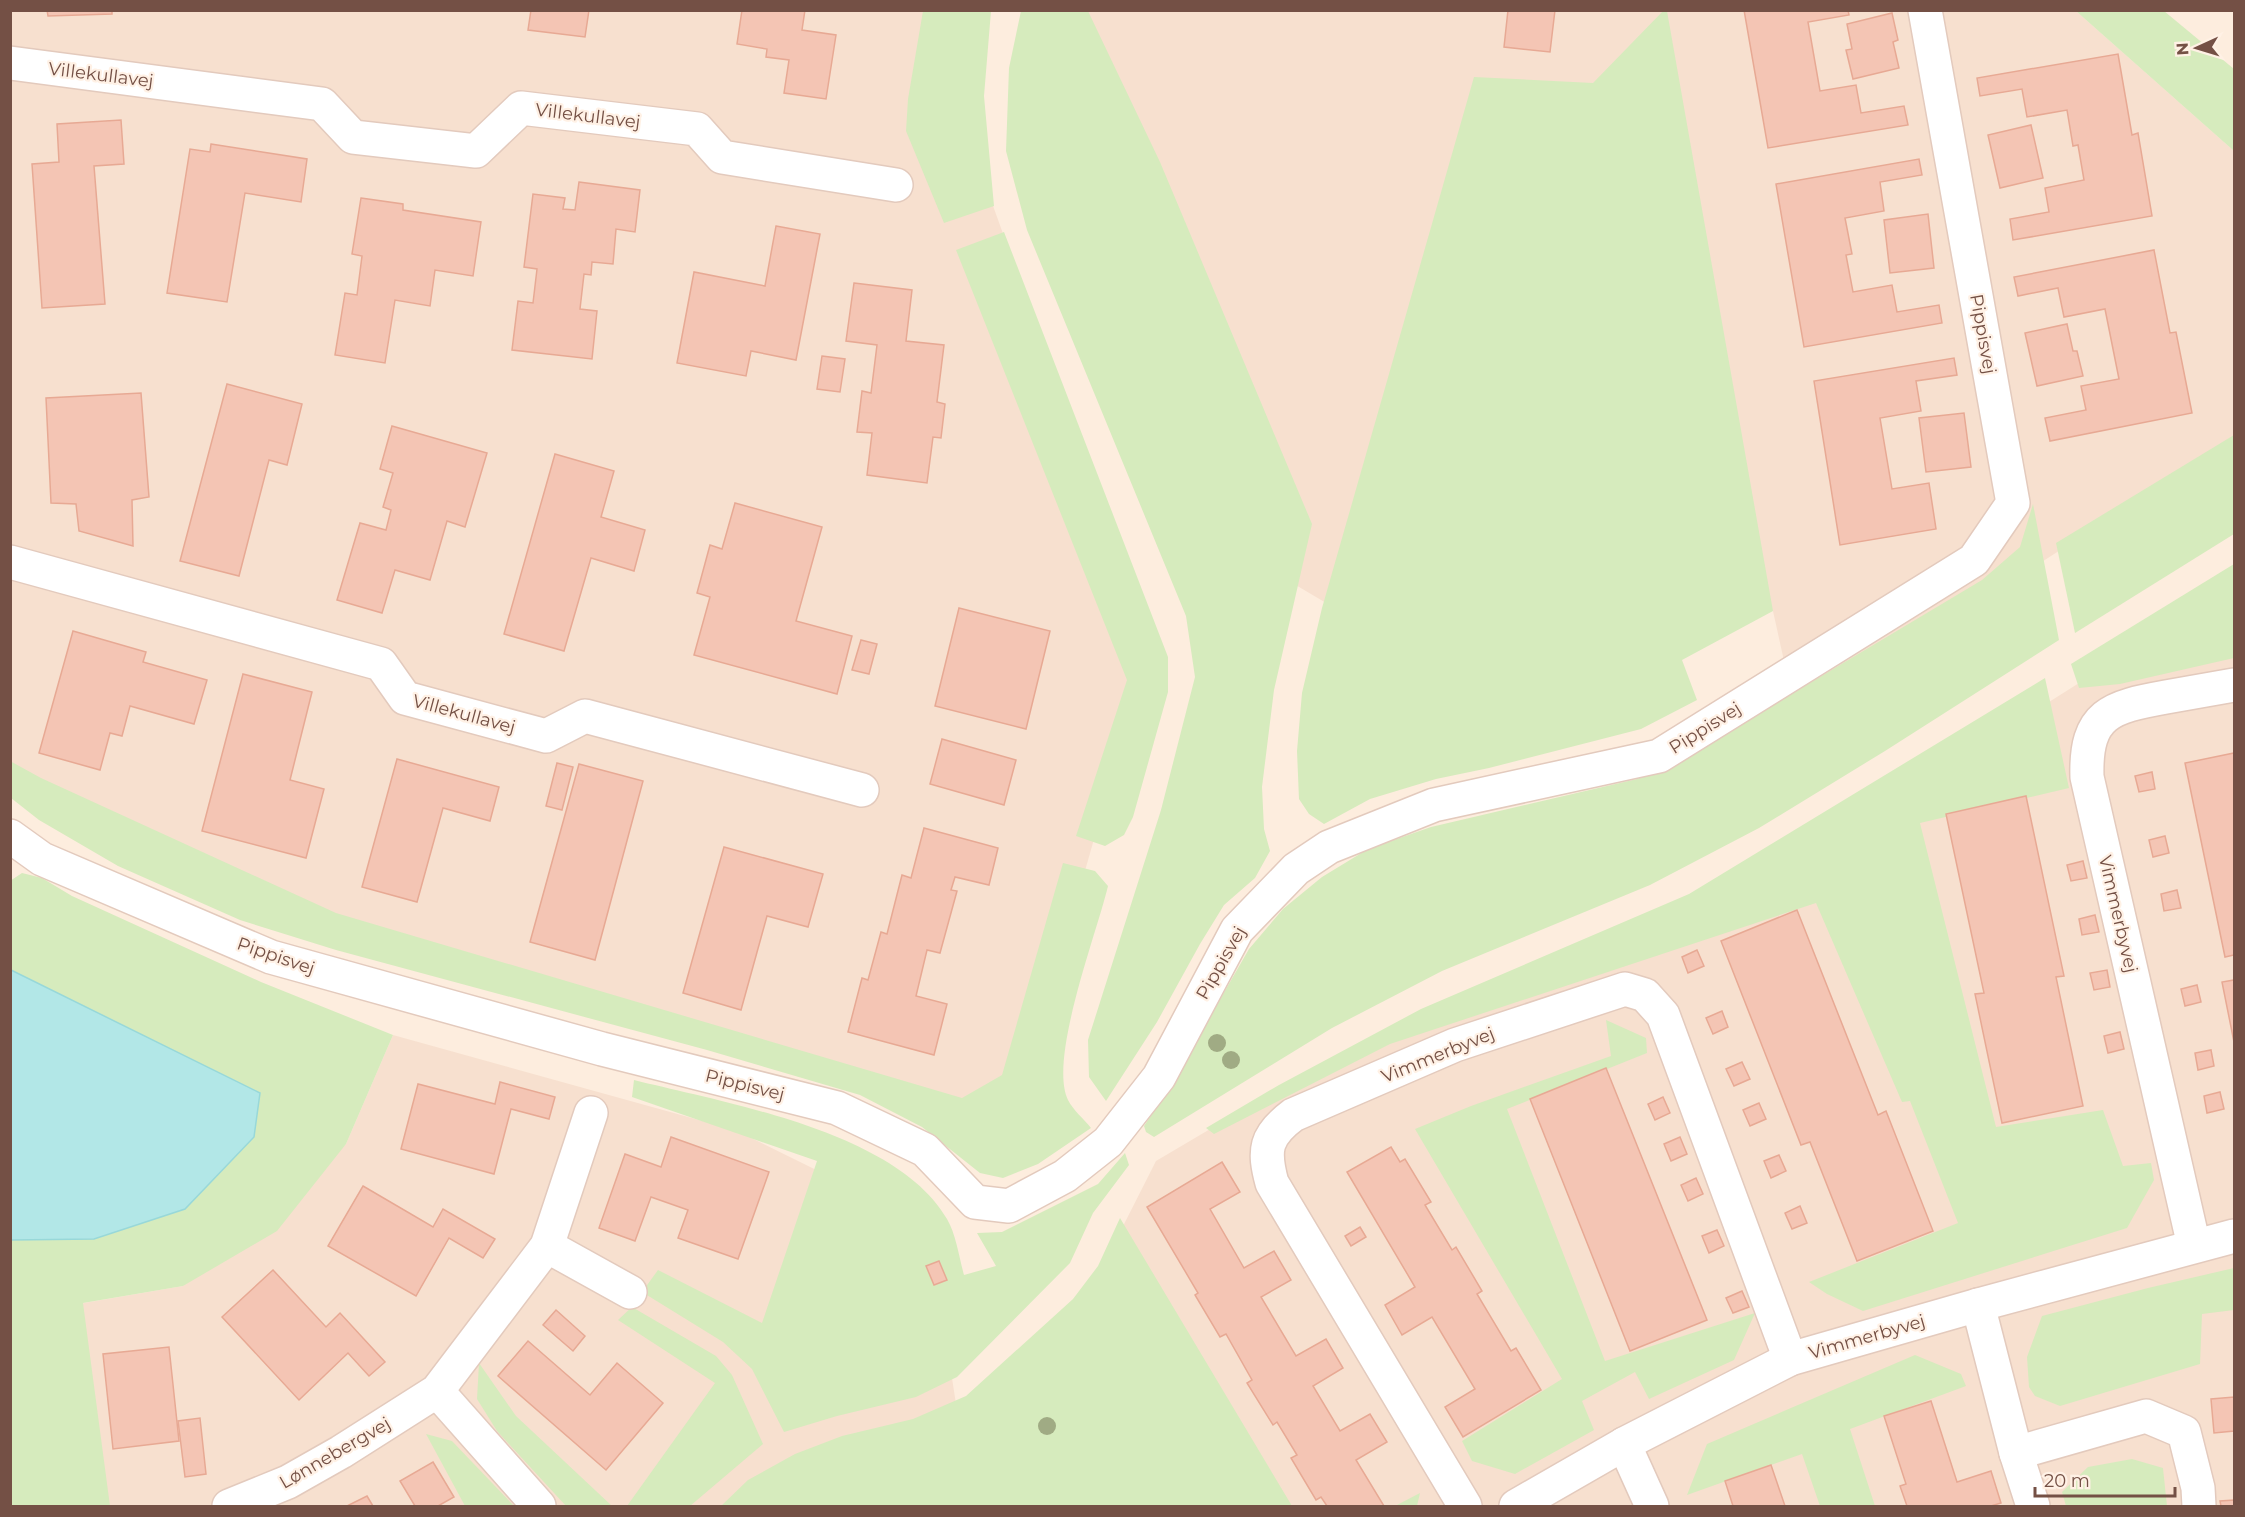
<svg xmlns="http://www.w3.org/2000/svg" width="2245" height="1517" viewBox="0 0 2245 1517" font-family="Montserrat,sans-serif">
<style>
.residential{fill:#f7e0cf}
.green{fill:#d6ebbd}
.water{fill:#b2e7e7;stroke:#98d8d9;stroke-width:1.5}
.building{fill:#f4c5b4;stroke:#e7a994;stroke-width:1.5}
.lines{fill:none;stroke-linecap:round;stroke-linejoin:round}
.minor-casing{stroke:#e3cabd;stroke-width:36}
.minor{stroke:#fff;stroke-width:33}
.tree{fill:#a0ab84}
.labels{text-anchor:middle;stroke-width:4.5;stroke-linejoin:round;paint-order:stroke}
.street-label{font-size:18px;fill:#745045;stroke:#fff1e5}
</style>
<rect width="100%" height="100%" fill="#fdedde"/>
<!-- residential -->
<g class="residential">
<path d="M 11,11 L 973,11 L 964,125 L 1150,643 L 1013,1123 L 291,926 L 11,767 Z"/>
<path d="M 1054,11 L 2076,11 L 2234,151 L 2234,438 L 1797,720 L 1773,611 L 1343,613 L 1289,581 Z"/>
<path d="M 2234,585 L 2234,1506 L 1278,1506 L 1116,1240 L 1156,1161 L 1273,1092 L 1760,885 Z"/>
<path d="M 393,1035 L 735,1130 L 928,1225 L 972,1506 L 11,1506 L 49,1309 L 183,1286 L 346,1144 Z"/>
</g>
<!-- green -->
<g class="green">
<path d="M 1664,10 L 1667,11 L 1773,611 L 1682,660 L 1697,700 L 1641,729 L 1489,768 L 1436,779 L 1370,799 L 1324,824 L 1309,814 L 1299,799 L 1297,751 L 1302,693 L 1322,608 L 1474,77 L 1593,83 Z"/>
<path d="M 923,11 L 991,11 L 984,96 L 994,206 L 944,223 L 906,131 L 908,99 Z"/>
<path d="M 1021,11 L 1088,11 L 1160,162 L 1312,524 L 1274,690 L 1262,787 L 1264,829 L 1270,851 L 1255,878 L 1224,905 L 1200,944 L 1157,1022 L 1106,1101 L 1089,1077 L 1088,1040 L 1161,810 L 1195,677 L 1186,616 L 1027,230 L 1006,151 L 1009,68 Z"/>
<path d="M 2076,11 L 2164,11 L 2234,69 L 2234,151 Z"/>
<path d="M 1004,232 L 1168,657 L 1168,692 L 1133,817 L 1124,835 L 1105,846 L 1076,836 L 1127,680 L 956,250 Z"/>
<path d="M 2234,435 L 2234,534 L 2075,633 L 2056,543 Z"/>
<path d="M 2033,504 L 2059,640 L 1885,751 L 1759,828 L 1650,885 L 1442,971 L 1332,1028 L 1154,1137 L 1146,1132 L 1144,1126 L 1169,1088 L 1249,949 L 1283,909 L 1322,877 L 1368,849 L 1431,827 L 1637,779 L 1693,753 L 1982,580 L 2020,547 Z"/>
<path d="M 2234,564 L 2234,658 L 2120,684 L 2079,688 L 2071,664 Z"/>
<path d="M 2045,678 L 2069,788 L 1920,823 L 1996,1127 L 2103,1110 L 2123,1166 L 2151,1163 L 2154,1180 L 2127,1228 L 1863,1311 L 1827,1294 L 1809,1282 L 1958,1223 L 1910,1101 L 1902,1102 L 1816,903 L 1390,1044 L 1214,1134 L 1206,1128 L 1279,1085 L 1421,1009 L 1689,894 Z"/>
<path d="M 10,761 L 41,778 L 336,913 L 962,1098 L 1002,1075 L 1063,863 L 1095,871 L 1108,886 C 1097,933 1048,1059 1068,1100 C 1073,1110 1084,1119 1091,1128 L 1038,1164 L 1003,1178 L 980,1173 L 922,1127 L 860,1095 L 707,1050 L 336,950 L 240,920 L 118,866 L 39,820 L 11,798 Z"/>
<path d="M 22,873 L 42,878 L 72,896 L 261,982 L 393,1035 L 346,1144 L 277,1231 L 183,1286 L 83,1303 L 110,1506 L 11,1506 L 10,881 Z"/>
<path d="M 1606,1020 L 1646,1038 L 1647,1053 L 1507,1109 L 1605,1361 L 1755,1313 L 1734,1360 L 1649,1399 L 1635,1372 L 1582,1401 L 1594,1430 L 1515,1474 L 1472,1461 L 1462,1441 L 1562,1379 L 1415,1129 L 1471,1106 L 1611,1056 Z"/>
<path d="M 634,1080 C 725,1103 896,1131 947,1219 C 956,1234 959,1257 964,1275 L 996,1266 L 977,1233 L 1002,1232 L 1098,1184 L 1125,1153 L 1129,1165 L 1093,1213 L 1070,1263 L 957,1377 L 916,1397 L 837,1416 L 784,1432 L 752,1369 L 723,1342 L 642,1292 L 658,1270 L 762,1323 L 817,1161 L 632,1097 Z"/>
<path d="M 1120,1218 L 1292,1506 L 721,1506 L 748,1480 L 795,1454 L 842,1436 L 913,1419 L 966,1396 L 1073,1299 L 1098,1266 Z"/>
<path d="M 2234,1268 L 2234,1310 L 2202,1314 L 2200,1364 L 2060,1406 L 2035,1396 L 2029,1387 L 2027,1357 L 2042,1316 L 2148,1288 Z"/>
<path d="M 632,1307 L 716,1356 L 732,1375 L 763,1444 L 690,1506 L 627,1506 L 715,1383 L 618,1320 Z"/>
<path d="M 1915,1355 L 1961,1374 L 1966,1386 L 1850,1429 L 1875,1506 L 1820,1506 L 1802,1454 L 1687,1495 L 1707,1444 Z"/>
<path d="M 479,1363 L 516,1416 L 612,1506 L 566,1506 L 497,1431 L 477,1399 Z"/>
<path d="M 426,1434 L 452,1441 L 514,1506 L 465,1506 Z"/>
<path d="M 2132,1459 L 2163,1468 L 2167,1506 L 2066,1506 L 2062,1492 L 2088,1467 Z"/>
<path d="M 1420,1493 L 1417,1506 L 1395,1506 Z"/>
</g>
<!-- water -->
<path class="water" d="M 11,970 L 260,1093 L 254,1137 L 185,1209 L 94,1239 L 11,1240 Z"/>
<!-- building -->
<g class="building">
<path d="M 47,10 L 112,10 L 112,14 L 48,16 Z"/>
<path d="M 531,10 L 589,10 L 585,37 L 528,30 Z"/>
<path d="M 742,10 L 805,10 L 802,30 L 836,35 L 826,99 L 784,93 L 789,60 L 766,57 L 767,49 L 737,44 Z"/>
<path d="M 1508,10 L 1555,10 L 1550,52 L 1504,47 Z"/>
<path d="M 1744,10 L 1848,10 L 1849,15 L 1808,22 L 1820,91 L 1856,85 L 1861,113 L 1904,106 L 1908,125 L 1768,148 Z"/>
<path d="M 1892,13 L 1898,40 L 1893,42 L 1899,68 L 1853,79 L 1846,50 L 1852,49 L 1847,24 Z"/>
<path d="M 2118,54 L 2132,135 L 2138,133 L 2152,216 L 2013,240 L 2010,219 L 2049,212 L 2045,188 L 2084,180 L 2078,145 L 2073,146 L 2067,110 L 2027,117 L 2022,89 L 1980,96 L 1977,78 Z"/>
<path d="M 121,120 L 124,164 L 94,166 L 105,304 L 42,308 L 32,164 L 59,162 L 57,124 Z"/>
<path d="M 2031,125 L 2043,178 L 2000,188 L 1988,135 Z"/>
<path d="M 211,144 L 307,159 L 301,202 L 245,193 L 227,302 L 167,293 L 190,149 L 210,152 Z"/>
<path d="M 1919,159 L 1922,175 L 1880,182 L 1884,211 L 1845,218 L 1852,254 L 1846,255 L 1853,292 L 1892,285 L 1897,312 L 1939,305 L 1942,323 L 1804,347 L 1776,184 Z"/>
<path d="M 579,182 L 640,190 L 635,232 L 616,229 L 613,264 L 592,262 L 591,275 L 584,274 L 580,309 L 597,311 L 592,359 L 512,350 L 518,301 L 533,303 L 537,269 L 524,267 L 533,194 L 565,198 L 563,209 L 575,210 Z"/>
<path d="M 361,198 L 403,204 L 403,210 L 481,222 L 473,276 L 435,270 L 430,306 L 395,300 L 385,363 L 335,355 L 345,293 L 357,295 L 362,256 L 352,254 Z"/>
<path d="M 1928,214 L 1934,268 L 1890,273 L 1884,220 Z"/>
<path d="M 776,226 L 820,234 L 796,360 L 751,351 L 746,376 L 677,363 L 694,272 L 765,286 Z"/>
<path d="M 2154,250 L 2170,333 L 2176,332 L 2192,413 L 2050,441 L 2045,418 L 2086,410 L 2081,386 L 2119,379 L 2105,309 L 2064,317 L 2058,288 L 2018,296 L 2014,277 Z"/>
<path d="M 854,283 L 912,290 L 906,341 L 944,345 L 937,402 L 945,404 L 941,438 L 933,437 L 927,483 L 867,475 L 872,433 L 857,432 L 862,391 L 871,393 L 877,345 L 846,341 Z"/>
<path d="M 2067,324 L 2073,351 L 2077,351 L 2083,376 L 2037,386 L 2025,333 Z"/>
<path d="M 822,356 L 845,359 L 840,392 L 817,389 Z"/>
<path d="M 1954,358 L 1957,375 L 1916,381 L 1921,411 L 1880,418 L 1892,489 L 1929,483 L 1936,529 L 1840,545 L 1814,381 Z"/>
<path d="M 227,384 L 302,404 L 287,465 L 269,460 L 239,576 L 180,561 Z"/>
<path d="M 141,393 L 149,497 L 132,500 L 133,546 L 79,531 L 76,504 L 51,503 L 46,398 Z"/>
<path d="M 1964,413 L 1971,467 L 1926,472 L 1919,418 Z"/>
<path d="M 392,426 L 487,453 L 465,527 L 447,521 L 430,580 L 395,570 L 382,613 L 337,600 L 360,523 L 386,530 L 391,510 L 383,507 L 393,473 L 380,469 Z"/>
<path d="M 555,454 L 614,471 L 601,517 L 645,530 L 634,571 L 591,558 L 564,651 L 504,634 Z"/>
<path d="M 735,503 L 822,527 L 796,621 L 852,636 L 837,694 L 694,655 L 710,597 L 697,593 L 710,545 L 722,549 Z"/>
<path d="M 959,608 L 1050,631 L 1026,729 L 935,706 Z"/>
<path d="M 73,631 L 146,652 L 143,662 L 207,680 L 194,724 L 130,706 L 122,736 L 110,733 L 100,770 L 39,753 Z"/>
<path d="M 861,640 L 877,644 L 869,674 L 852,670 Z"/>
<path d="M 243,674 L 312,692 L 290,780 L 324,789 L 306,858 L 202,831 Z"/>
<path d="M 942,739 L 1016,760 L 1004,805 L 930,784 Z"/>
<path d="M 2234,753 L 2234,955 L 2225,957 L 2185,763 Z"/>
<path d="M 397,759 L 499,787 L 490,821 L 443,808 L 417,902 L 362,887 Z"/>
<path d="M 557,763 L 573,767 L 562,810 L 546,806 Z"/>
<path d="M 579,764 L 643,781 L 595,960 L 530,942 Z"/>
<path d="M 2152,772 L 2155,789 L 2139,792 L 2135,776 Z"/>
<path d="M 2026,796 L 2064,976 L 2056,977 L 2083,1106 L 2002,1123 L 1975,994 L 1984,993 L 1946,814 Z"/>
<path d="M 924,828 L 998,848 L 989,885 L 955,877 L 951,890 L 957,891 L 940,953 L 927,950 L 916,996 L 947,1004 L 934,1055 L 848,1032 L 862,978 L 868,980 L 881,932 L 887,934 L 902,875 L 911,878 Z"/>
<path d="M 2165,836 L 2169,853 L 2153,857 L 2149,840 Z"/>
<path d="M 724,847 L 823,874 L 808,927 L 767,916 L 741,1010 L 683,993 Z"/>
<path d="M 2083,861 L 2087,878 L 2071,881 L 2067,865 Z"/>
<path d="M 2177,890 L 2181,908 L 2164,911 L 2161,894 Z"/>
<path d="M 1797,910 L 1878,1115 L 1886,1111 L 1933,1231 L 1857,1261 L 1810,1142 L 1801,1145 L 1721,941 Z"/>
<path d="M 2095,915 L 2099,932 L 2082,935 L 2079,919 Z"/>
<path d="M 1697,950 L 1704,966 L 1688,973 L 1682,957 Z"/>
<path d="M 2107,970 L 2110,987 L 2094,990 L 2090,973 Z"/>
<path d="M 2234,980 L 2234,1042 L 2222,982 Z"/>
<path d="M 2197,985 L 2201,1002 L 2185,1006 L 2181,989 Z"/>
<path d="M 1722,1011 L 1728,1027 L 1713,1034 L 1706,1018 Z"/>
<path d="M 2120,1032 L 2124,1049 L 2108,1053 L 2104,1036 Z"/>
<path d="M 2211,1050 L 2214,1066 L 2198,1070 L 2195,1053 Z"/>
<path d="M 1742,1062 L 1750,1079 L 1734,1086 L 1726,1069 Z"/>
<path d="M 1606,1068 L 1707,1320 L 1630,1351 L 1530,1099 Z"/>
<path d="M 500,1082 L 555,1097 L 549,1119 L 511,1109 L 494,1174 L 401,1149 L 418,1084 L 495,1104 Z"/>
<path d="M 2220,1092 L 2224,1109 L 2207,1113 L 2204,1096 Z"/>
<path d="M 1663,1097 L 1670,1113 L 1655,1120 L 1648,1104 Z"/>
<path d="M 1759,1103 L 1766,1119 L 1750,1126 L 1743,1110 Z"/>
<path d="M 671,1137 L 769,1172 L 738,1259 L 678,1238 L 688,1210 L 651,1197 L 635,1241 L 599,1228 L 625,1154 L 661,1167 Z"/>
<path d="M 1680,1137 L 1687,1154 L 1671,1161 L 1664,1144 Z"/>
<path d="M 1391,1147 L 1400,1162 L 1405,1159 L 1431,1202 L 1425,1205 L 1452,1250 L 1456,1247 L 1482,1291 L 1477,1294 L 1511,1351 L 1516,1348 L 1541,1390 L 1463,1437 L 1445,1407 L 1475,1389 L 1432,1317 L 1402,1335 L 1385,1305 L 1415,1287 L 1347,1172 Z"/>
<path d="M 1779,1155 L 1786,1171 L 1771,1178 L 1764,1161 Z"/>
<path d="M 1222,1162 L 1240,1192 L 1210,1209 L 1244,1268 L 1274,1251 L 1291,1280 L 1261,1297 L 1296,1356 L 1326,1339 L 1343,1368 L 1313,1386 L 1340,1431 L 1370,1414 L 1387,1442 L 1356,1460 L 1384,1506 L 1327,1506 L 1321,1497 L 1316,1500 L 1291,1458 L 1297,1455 L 1277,1422 L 1273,1425 L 1247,1383 L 1252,1380 L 1226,1334 L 1220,1337 L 1195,1295 L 1198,1293 L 1147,1207 Z"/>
<path d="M 1696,1178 L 1703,1194 L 1688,1201 L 1681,1185 Z"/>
<path d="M 363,1186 L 433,1227 L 443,1209 L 495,1239 L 483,1258 L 449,1238 L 416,1296 L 328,1246 Z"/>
<path d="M 1800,1206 L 1807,1223 L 1792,1229 L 1785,1213 Z"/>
<path d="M 1360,1227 L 1366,1237 L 1351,1246 L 1345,1236 Z"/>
<path d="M 1717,1230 L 1724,1246 L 1709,1253 L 1702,1236 Z"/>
<path d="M 939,1261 L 947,1280 L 934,1285 L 926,1266 Z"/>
<path d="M 273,1270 L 326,1327 L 340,1313 L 385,1362 L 369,1376 L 348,1353 L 299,1400 L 222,1317 Z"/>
<path d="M 1742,1291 L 1749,1307 L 1733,1313 L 1726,1298 Z"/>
<path d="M 556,1310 L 585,1336 L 573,1351 L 543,1325 Z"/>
<path d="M 528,1341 L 590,1395 L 617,1363 L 663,1403 L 606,1470 L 498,1376 Z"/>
<path d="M 169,1347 L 179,1441 L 113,1449 L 103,1354 Z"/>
<path d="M 2234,1397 L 2234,1431 L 2214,1433 L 2211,1399 Z"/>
<path d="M 1931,1401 L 1957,1482 L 1991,1471 L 2001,1503 L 1991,1506 L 1907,1506 L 1900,1486 L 1906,1484 L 1884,1416 Z"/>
<path d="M 200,1418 L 206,1474 L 185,1477 L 178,1421 Z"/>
<path d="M 433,1462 L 454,1497 L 438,1506 L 415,1506 L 400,1481 Z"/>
<path d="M 1771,1465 L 1785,1506 L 1733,1506 L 1725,1481 Z"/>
<path d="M 367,1496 L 373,1506 L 347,1506 Z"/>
<path d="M 2234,1500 L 2234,1506 L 2221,1506 L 2220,1501 Z"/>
</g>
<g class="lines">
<defs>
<g id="minor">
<path d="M 10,63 L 322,104 L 353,137 L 476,151 L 521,108 L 697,129 L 722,157 L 896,185"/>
<path d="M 10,562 L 381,664 L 405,698 L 546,736 L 585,716 L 862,790"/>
<path d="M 10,836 L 42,859 L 271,957 L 602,1049 L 837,1108 L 925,1150 L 975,1202 L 1009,1206 L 1065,1176 L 1108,1142 L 1159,1077 L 1237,930 L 1296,869 L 1329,847 L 1434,805 L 1659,756 L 1974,560 L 2013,503 L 1925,10"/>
<path d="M 547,1246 L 630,1292"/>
<path d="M 2194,1246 L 2087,777 C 2085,713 2111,707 2166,697 C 2189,693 2212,689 2234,685"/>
<path d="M 1978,1305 L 2016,1453 L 2033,1506"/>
<path d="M 437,1391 L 539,1506"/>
<path d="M 1624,1444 L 1652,1506"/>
<path d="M 2016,1453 L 2146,1416 L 2184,1432 L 2198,1488 L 2199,1506"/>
<path d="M 229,1506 L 288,1482 L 341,1452 L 437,1391 L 547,1246 L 591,1113"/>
<path d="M 1465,1506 L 1272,1183 C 1263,1150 1265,1136 1293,1115 L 1455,1045 L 1625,989 L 1645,995 L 1663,1015 L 1790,1359"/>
<path d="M 1516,1506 L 1624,1444 L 1790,1359 L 1978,1305 L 2234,1236"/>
</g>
</defs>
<!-- minor casing -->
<use href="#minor" class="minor-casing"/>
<!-- minor -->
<use href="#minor" class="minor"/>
</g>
<!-- trees -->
<g class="tree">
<circle cx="1217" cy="1043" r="9"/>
<circle cx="1231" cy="1060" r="9"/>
<circle cx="1047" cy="1426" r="9"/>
</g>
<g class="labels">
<!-- street labels -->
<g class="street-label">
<text transform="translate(101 75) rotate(7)" y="6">Villekullavej</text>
<text transform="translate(588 116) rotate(7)" y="6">Villekullavej</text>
<text transform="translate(1983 334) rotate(80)" y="6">Pippisvej</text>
<text transform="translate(464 714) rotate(15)" y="6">Villekullavej</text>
<text transform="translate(1705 728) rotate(-32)" y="6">Pippisvej</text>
<text transform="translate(2118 914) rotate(77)" y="6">Vimmerbyvej</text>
<text transform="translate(276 956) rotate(19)" y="6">Pippisvej</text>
<text transform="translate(1221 963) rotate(-60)" y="6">Pippisvej</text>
<text transform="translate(1438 1055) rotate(-22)" y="6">Vimmerbyvej</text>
<text transform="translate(745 1085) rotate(14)" y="6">Pippisvej</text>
<text transform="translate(1867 1337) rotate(-16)" y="6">Vimmerbyvej</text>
<text transform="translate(335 1453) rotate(-30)" y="6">Lønnebergvej</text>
</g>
</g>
<!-- border -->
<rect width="2245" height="1517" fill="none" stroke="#745045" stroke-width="24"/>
<!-- north arrow -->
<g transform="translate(2197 48) rotate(266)" stroke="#fff1e5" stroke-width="4.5" paint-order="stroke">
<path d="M0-4.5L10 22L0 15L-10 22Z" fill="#745045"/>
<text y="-9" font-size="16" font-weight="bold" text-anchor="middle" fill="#745045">N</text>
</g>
<!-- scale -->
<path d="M2035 1487v9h140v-9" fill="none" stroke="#745045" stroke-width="3"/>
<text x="2044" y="1487" font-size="18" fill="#745045" stroke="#fff1e5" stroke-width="4.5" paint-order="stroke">20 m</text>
</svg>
